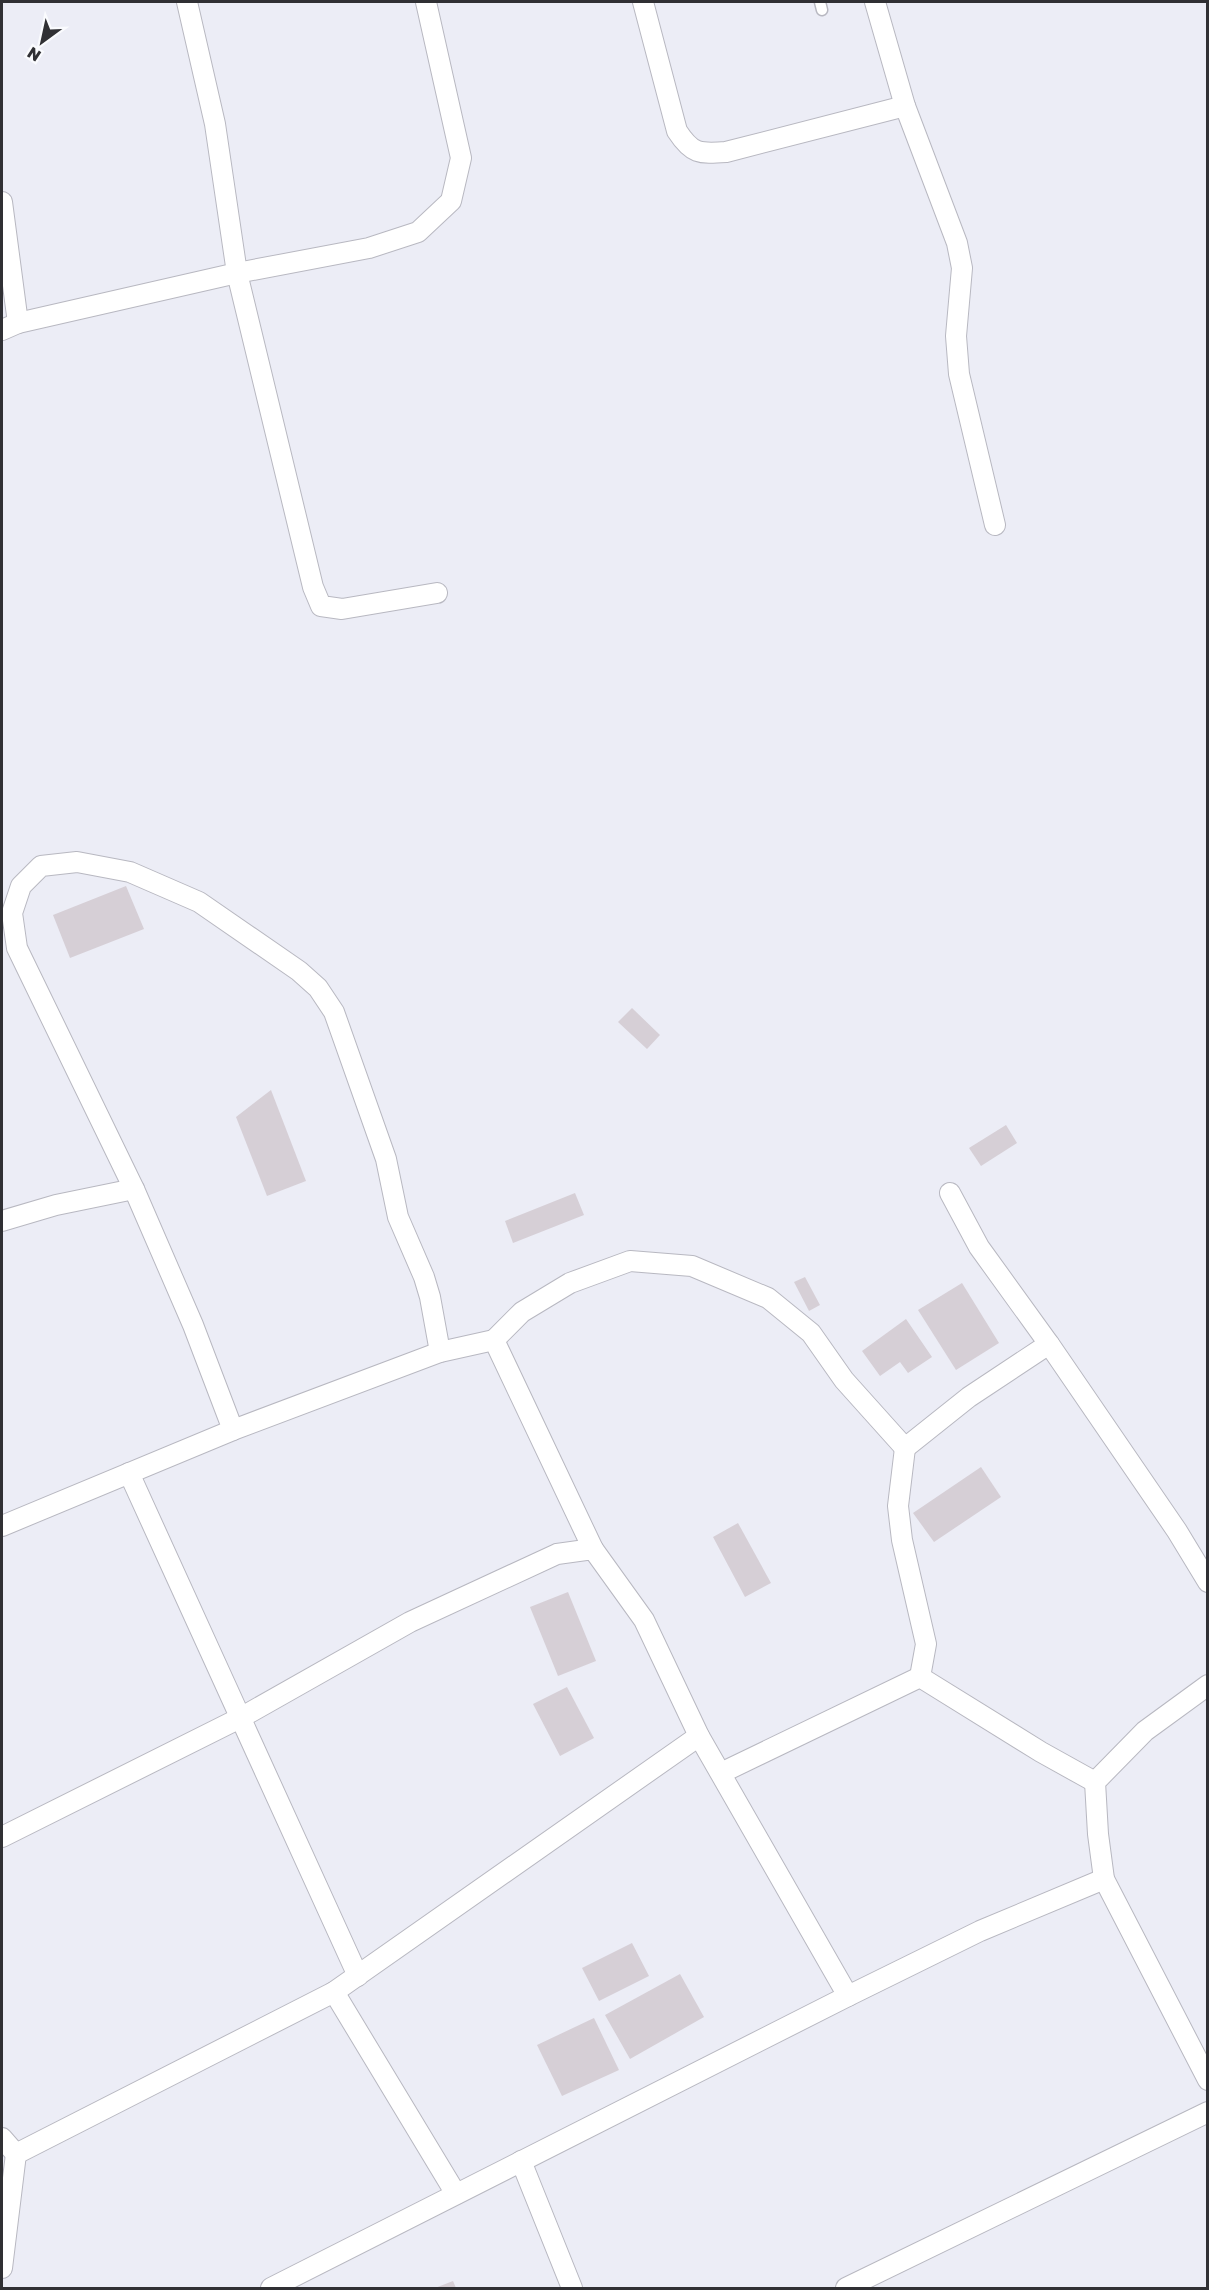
<svg xmlns="http://www.w3.org/2000/svg" width="1209" height="2290" viewBox="0 0 1209 2290" font-family="'Golos Text',sans-serif">
<style>
.building{fill:#d6cfd6}
.lines{fill:none;stroke-linecap:round;stroke-linejoin:round}
.service-casing{stroke:#b8b8c1;stroke-width:13}
.minor-casing{stroke:#b8b8c1;stroke-width:22}
.service{stroke:#fff;stroke-width:10}
.minor{stroke:#fff;stroke-width:20}
</style>
<rect width="100%" height="100%" fill="#ecedf6"/>
<!-- building -->
<g class="building">
<path d="M 126,886 L 144,929 L 70,958 L 53,915 Z"/>
<path d="M 632,1008 L 660,1035 L 647,1049 L 618,1022 Z"/>
<path d="M 271,1090 L 306,1181 L 267,1196 L 236,1117 Z"/>
<path d="M 1006,1125 L 1017,1143 L 981,1166 L 969,1148 Z"/>
<path d="M 575,1193 L 584,1215 L 513,1243 L 505,1221 Z"/>
<path d="M 805,1277 L 820,1305 L 809,1311 L 794,1282 Z"/>
<path d="M 962,1283 L 999,1343 L 956,1370 L 918,1310 Z"/>
<path d="M 906,1319 L 932,1357 L 908,1373 L 900,1362 L 880,1376 L 862,1351 Z"/>
<path d="M 981,1467 L 1001,1497 L 934,1542 L 913,1513 Z"/>
<path d="M 738,1523 L 771,1583 L 745,1597 L 713,1537 Z"/>
<path d="M 568,1592 L 596,1661 L 558,1676 L 530,1607 Z"/>
<path d="M 567,1687 L 594,1738 L 560,1756 L 533,1704 Z"/>
<path d="M 632,1943 L 649,1976 L 599,2001 L 582,1968 Z"/>
<path d="M 680,1974 L 704,2017 L 630,2059 L 605,2015 Z"/>
<path d="M 594,2018 L 619,2070 L 562,2096 L 537,2045 Z"/>
<path d="M 453,2281 L 456,2288 L 435,2288 Z"/>
</g>
<g class="lines">
<defs>
<path id="service" d="M 820,2 L 822,10"/>
<g id="minor">
<path d="M 187,2 L 215,124 L 237,273 L 313,587 L 321,606 L 342,609 L 437,593"/>
<path d="M 643,2 L 677,131 C 692,154 699,154 726,152 L 905,106"/>
<path d="M 875,2 L 905,106 L 957,243 L 962,268 L 956,336 L 959,374 L 995,525"/>
<path d="M 2,202 L 18,323"/>
<path d="M 2,330 L 18,323 L 237,273 L 369,248 L 418,232 L 451,201 L 461,158 L 426,2"/>
<path d="M 950,1193 L 979,1247 L 1049,1344 L 1177,1531 L 1208,1582"/>
<path d="M 2,1221 L 56,1205 L 134,1189"/>
<path d="M 494,1340 L 522,1312 L 570,1283 L 630,1261 L 692,1266 L 768,1298 L 811,1333 L 844,1380 L 905,1448 L 969,1397 L 1049,1344"/>
<path d="M 233,1430 L 440,1352 L 494,1340 L 593,1549"/>
<path d="M 905,1448 L 898,1506 L 902,1540 L 926,1644 L 920,1677"/>
<path d="M 129,1473 L 358,1976"/>
<path d="M 2,1526 L 233,1430 L 193,1325 L 134,1189 L 17,948 L 12,913 L 21,886 L 41,866 L 77,862 L 130,872 L 199,902 L 299,971 L 318,988 L 334,1012 L 386,1159 L 398,1217 L 424,1277 L 430,1297 L 440,1352"/>
<path d="M 1208,1685 L 1145,1731 L 1095,1782 L 1098,1834 L 1104,1879 L 1208,2080"/>
<path d="M 721,1773 L 920,1677 L 1041,1752 L 1095,1782"/>
<path d="M 2,1837 L 242,1717 L 410,1622 L 557,1554 L 593,1549 L 644,1620 L 699,1736 L 848,1996"/>
<path d="M 334,1992 L 456,2194"/>
<path d="M 2,2138 L 16,2154 L 334,1992 L 699,1736"/>
<path d="M 521,2161 L 572,2288"/>
<path d="M 2,2268 L 16,2154"/>
<path d="M 271,2288 L 848,1996 L 980,1931 L 1104,1879"/>
<path d="M 846,2288 L 1208,2112"/>
</g>
</defs>
<!-- service casing -->
<use href="#service" class="service-casing"/>
<!-- minor casing -->
<use href="#minor" class="minor-casing"/>
<!-- service -->
<use href="#service" class="service"/>
<!-- minor -->
<use href="#minor" class="minor"/>
</g>
<!-- border -->
<rect width="1209" height="2290" fill="none" stroke="#303034" stroke-width="6"/>
<!-- north arrow -->
<g transform="translate(42 42) rotate(213)" stroke="#fafbfe" stroke-width="4.5" paint-order="stroke">
<path d="M0-4.5L10 22L0 15L-10 22Z" fill="#303034"/>
<text y="-9" font-size="16" font-weight="bold" text-anchor="middle" fill="#303034">N</text>
</g>
</svg>
